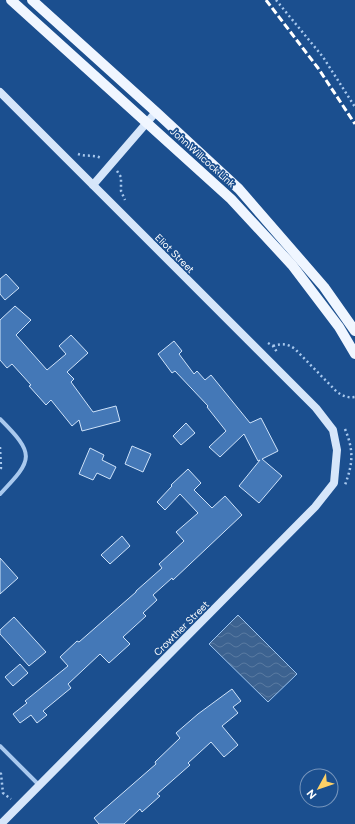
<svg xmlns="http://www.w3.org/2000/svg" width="355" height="824" viewBox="0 0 355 824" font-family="Figtree,sans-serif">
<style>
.water{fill:url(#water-waves);stroke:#9cc4f0}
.building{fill:#4478b7;stroke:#cfe3fa}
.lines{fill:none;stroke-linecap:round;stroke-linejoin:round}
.path{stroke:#a9c9ee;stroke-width:2.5;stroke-dasharray:2 3;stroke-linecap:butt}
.street{stroke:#a9c9ee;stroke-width:4}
.secondary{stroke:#d6e6fa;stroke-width:8}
.primary{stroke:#f0f6ff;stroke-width:10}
.rail{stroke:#fff;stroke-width:3;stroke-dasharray:7 3;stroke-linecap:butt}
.labels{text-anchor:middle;stroke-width:3.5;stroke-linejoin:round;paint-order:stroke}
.street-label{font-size:10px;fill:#fff;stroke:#1b4f8f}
</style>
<defs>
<pattern id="water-waves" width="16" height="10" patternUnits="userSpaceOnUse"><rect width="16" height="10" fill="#3c6290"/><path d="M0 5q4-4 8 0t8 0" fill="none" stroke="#597aa1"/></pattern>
</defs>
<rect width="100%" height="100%" fill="#1b4f8f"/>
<!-- water -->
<path class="water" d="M 238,615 L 297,674 L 268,702 L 209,644 Z"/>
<!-- building -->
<g class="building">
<path d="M 6,274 L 19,288 L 5,300 L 0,294 L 0,279 Z"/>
<path d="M 15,306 L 31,320 L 16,335 L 47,370 L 66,354 L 59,346 L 71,335 L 88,353 L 67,372 L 74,379 L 71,382 L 93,412 L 116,406 L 120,421 L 82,431 L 79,420 L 72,426 L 51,400 L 46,405 L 29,386 L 31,385 L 12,364 L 7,368 L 0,360 L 0,320 Z"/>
<path d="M 174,341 L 182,351 L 179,354 L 194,374 L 197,371 L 205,380 L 211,375 L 250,423 L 261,418 L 278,451 L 262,459 L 282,476 L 259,503 L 239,486 L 260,460 L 258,461 L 244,434 L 220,457 L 209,447 L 226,431 L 207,407 L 208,406 L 175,371 L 172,373 L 158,354 Z"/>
<path d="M 186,423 L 195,433 L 181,445 L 173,436 Z"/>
<path d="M 132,446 L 151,454 L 143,472 L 125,464 Z"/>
<path d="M 90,448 L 104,455 L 102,460 L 116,467 L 110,479 L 97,473 L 93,480 L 79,474 Z"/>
<path d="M 188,469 L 201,483 L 194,490 L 212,508 L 225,496 L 242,515 L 173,580 L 172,578 L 153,595 L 157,600 L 143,613 L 146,616 L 123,637 L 130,644 L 109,663 L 100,654 L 68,684 L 71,688 L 43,711 L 47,715 L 37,723 L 31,715 L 20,723 L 13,714 L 27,703 L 25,701 L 68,666 L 60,657 L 77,641 L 79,642 L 136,592 L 136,591 L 162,568 L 159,564 L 184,541 L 176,532 L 198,513 L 180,494 L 165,510 L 157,502 L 172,486 L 171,485 Z"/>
<path d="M 122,536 L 130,546 L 110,564 L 101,555 Z"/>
<path d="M 0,558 L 18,578 L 0,594 Z"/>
<path d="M 14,617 L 46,652 L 29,666 L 0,634 L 0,630 Z"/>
<path d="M 20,664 L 28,673 L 13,686 L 5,677 Z"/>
<path d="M 232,689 L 241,701 L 233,707 L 238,713 L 222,726 L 238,745 L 224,757 L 211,742 L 188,763 L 190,765 L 157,794 L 160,796 L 142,812 L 140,809 L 124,824 L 99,824 L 94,818 L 156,764 L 155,762 L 180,738 L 176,733 L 198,714 Z"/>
</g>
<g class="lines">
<!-- path -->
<g class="path">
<path d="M 276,0 L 323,57 L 355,107"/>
<path d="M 78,154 C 86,157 96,154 102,159"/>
<path d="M 117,171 L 121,177 L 121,191 L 125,200"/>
<path d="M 268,343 L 273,346 L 277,352"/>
<path d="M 273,346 C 282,343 288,344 295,349 L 337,392 C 343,396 348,398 355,397"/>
<path d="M 345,429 C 354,451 353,463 345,485"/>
<path d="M 0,447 L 1,468 L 0,469"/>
<path d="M 0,773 L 1,774 L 3,793 L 11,799"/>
</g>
<!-- street -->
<g class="street">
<path d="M 0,419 C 35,454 34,459 0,494"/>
<path d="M 0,746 L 39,785"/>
</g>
<!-- secondary -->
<g class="secondary">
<path d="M 0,92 L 316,408 L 333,430 L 337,450 L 334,483 L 315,507 L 1,824"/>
<path d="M 93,185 L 156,112"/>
</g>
<!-- primary -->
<g class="primary">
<path d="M 11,0 L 231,199 L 292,265 L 339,327 L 355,354"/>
<path d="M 32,0 L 156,112 L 239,189 L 324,287 L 355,331"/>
</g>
<!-- rail -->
<path class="rail" d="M 266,0 L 318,68 L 355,124"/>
</g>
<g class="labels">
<!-- street labels -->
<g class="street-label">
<text transform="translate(203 157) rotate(42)" y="4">John Willcock Link</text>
<text transform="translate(175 253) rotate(45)" y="4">Eliot Street</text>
<text transform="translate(181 628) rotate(-45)" y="4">Crowther Street</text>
</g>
</g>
<!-- north arrow -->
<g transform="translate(319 788) rotate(230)"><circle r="19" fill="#1b4f8f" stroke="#7695bc"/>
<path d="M0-3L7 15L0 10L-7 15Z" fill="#ffd166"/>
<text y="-6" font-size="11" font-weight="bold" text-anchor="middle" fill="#ffffff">N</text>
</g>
</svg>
